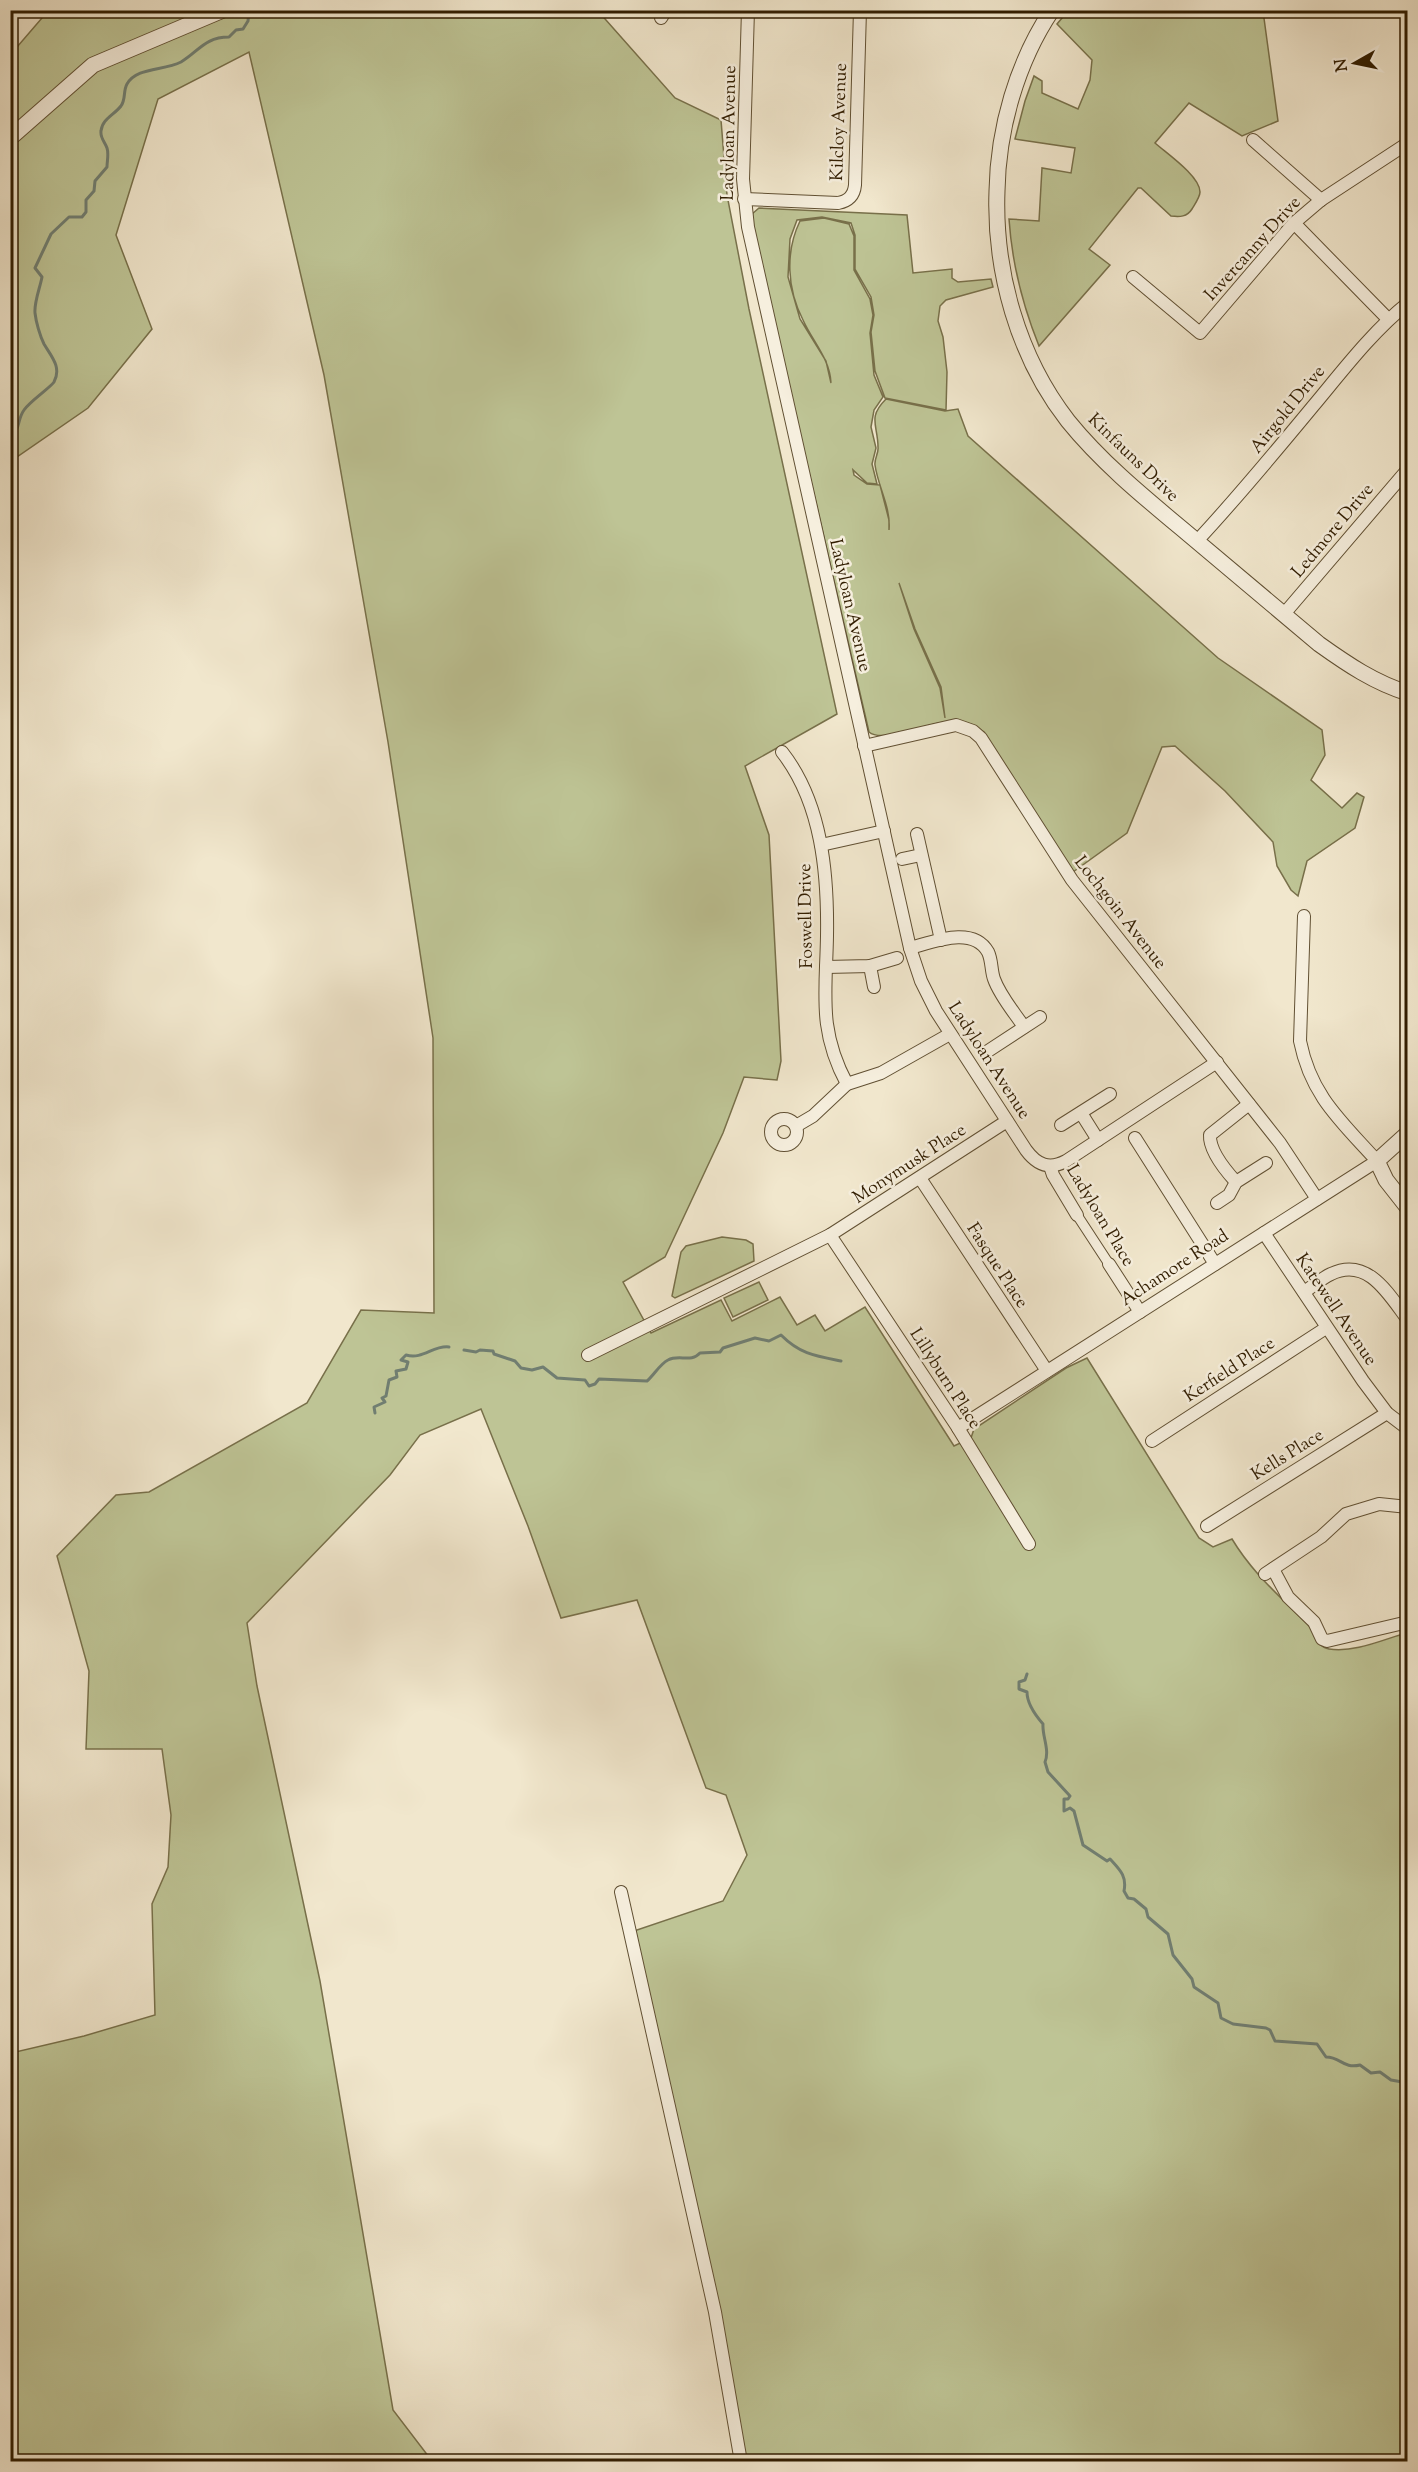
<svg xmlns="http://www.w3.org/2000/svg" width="1418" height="2472" viewBox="0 0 1418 2472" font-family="'Sorts Mill Goudy',serif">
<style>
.green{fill:#bec495;stroke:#78704a;stroke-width:1.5;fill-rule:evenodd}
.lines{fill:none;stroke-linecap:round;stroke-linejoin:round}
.stream{stroke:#717e71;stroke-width:3}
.pedestrian-casing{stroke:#615033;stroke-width:11}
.minor-casing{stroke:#615033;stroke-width:14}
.tertiary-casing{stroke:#615033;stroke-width:17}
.pedestrian{stroke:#f6efde;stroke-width:9}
.minor{stroke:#f6efde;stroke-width:12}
.tertiary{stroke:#f6efde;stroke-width:15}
.labels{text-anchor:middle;stroke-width:5;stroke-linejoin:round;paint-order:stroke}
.street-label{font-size:18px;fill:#311d00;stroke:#f6efde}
</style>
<rect width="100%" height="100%" fill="#f1e7cd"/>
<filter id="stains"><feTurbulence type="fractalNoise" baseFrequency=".00333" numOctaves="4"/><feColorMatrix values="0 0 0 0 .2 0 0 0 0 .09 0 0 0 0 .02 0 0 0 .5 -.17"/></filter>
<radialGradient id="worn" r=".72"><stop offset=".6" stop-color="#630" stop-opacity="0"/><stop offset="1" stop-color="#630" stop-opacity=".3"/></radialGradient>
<!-- green -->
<g class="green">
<path d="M 48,11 L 598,11 L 675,98 L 721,120 L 727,195 L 749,309 L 837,714 L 745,766 L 769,835 L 781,1061 L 777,1080 L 744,1077 L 723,1133 L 665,1257 L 623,1282 L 651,1333 L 721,1300 L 732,1321 L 780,1297 L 797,1325 L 815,1315 L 825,1331 L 865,1307 L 954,1446 L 971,1438 L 974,1429 L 1066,1368 L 1087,1358 L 1199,1538 L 1213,1547 L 1232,1539 C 1253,1574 1281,1597 1309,1626 C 1317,1634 1316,1647 1329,1649 C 1354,1653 1382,1640 1406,1633 L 1408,1663 L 1407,2461 L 737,2461 L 715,2312 L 631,1932 L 723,1901 L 747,1855 L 726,1795 L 706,1788 L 637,1600 L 561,1618 L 528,1526 L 481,1409 L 420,1435 L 390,1475 L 247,1623 L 257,1686 L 320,1981 L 393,2410 L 432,2461 L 11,2461 L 11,2053 L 84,2036 L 155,2015 L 152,1904 L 168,1867 L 171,1815 L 162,1749 L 86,1749 L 89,1671 L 57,1556 L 116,1495 L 149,1492 L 307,1403 L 361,1310 L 434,1313 L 433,1038 L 388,742 L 324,375 L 249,52 L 158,99 L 116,235 L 152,329 L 88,408 L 11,461 L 11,54 Z"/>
<path d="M 1068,11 L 1263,11 L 1278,121 L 1242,136 L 1189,103 L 1155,143 C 1166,153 1200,176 1200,192 C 1200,197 1195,204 1192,209 C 1187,217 1180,217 1171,216 L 1141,188 L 1138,188 L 1089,249 L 1110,265 L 1039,346 C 1022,304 1012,263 1009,219 L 1039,221 L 1042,168 L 1071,173 L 1075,148 L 1015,139 L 1025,101 L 1034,76 L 1042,81 L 1042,93 L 1078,109 L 1090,80 L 1092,60 L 1057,24 Z"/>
<path d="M 759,208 L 907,215 L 913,273 L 952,269 L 952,278 L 958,282 L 991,279 L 993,287 L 946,300 L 940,306 L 938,321 L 943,337 L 947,372 L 946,410 L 885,398 L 875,371 L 871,332 L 874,315 L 871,297 L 855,269 L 855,235 L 851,223 L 822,217 L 797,220 L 790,239 L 788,277 L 800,319 L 826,361 L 831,383 C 830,359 813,342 803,320 C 787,289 785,252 800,221 L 824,218 L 849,224 L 854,236 L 854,270 L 870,299 L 873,315 L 870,333 L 874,375 L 883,397 L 874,410 L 871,427 L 876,448 L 872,464 L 877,484 L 867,483 L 853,470 L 854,475 L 867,484 L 880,485 L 889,520 L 889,530 C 891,507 878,487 875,465 C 874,459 879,453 878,447 C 878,425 867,418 886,399 L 945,411 L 958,409 L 968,436 L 1218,658 L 1322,730 L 1325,755 L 1311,780 L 1342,808 L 1357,793 L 1364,797 L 1355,828 L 1307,861 L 1298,896 L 1291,890 L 1277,866 L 1273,842 L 1225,791 L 1175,746 L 1162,747 L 1127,833 L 1073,872 L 984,732 C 976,727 969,722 959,721 C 937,718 884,745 869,732 L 753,231 L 752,214 ZM 899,583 L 915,629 L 941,687 L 945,718 L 940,688 L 914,629 Z"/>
<path d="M 722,1237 L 746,1240 L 753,1244 L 754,1261 L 675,1298 L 672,1296 L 681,1252 L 686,1246 Z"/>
<path d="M 759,1282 L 768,1300 L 733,1317 L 724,1298 Z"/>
</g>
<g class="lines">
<!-- stream -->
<g class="stream">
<path d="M 10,438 C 21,428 17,420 24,410 C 30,401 50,388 54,382 C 62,367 51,356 44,344 C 40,336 36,322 35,313 C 34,302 40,288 42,277 L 35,268 L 51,234 L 69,217 L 82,217 L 86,212 L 86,200 L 94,191 L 95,181 L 107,167 C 107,161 109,154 107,148 C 105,142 100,138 101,131 C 102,119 114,115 121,106 C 126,99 123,91 127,84 C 137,67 163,71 181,62 C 199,51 205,37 229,37 L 236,30 L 243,29 L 248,21 L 249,10"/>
<path d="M 464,1350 L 476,1352 L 480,1350 L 493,1351 L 494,1354 L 515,1361 L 521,1368 L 532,1370 L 543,1367 L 557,1378 L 585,1380 L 589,1386 L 595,1384 L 599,1379 L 647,1381 C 654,1375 660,1364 668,1360 C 679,1354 691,1363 700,1353 L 720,1352 L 723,1348 L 755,1338 L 769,1341 L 781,1335 C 800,1354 815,1356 841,1361"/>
<path d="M 375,1413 L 374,1407 L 385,1402 L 382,1398 L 386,1396 L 389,1380 L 397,1377 L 396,1371 L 406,1369 L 408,1362 L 401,1360 L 406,1355 C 423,1360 433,1345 449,1347"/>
<path d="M 1027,1674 L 1025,1680 L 1019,1682 L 1019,1689 L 1027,1692 C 1027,1703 1036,1716 1043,1724 C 1042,1736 1050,1750 1045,1762 L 1048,1772 L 1070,1796 L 1068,1799 L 1064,1799 L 1064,1811 L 1070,1808 L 1074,1811 L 1083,1845 L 1107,1861 L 1110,1859 C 1120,1870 1127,1876 1124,1891 L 1128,1898 L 1134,1899 L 1146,1909 L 1148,1917 L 1168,1934 L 1173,1955 L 1192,1979 L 1194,1987 L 1218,2003 L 1221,2018 L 1233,2024 L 1266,2028 L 1270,2030 L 1275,2041 L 1317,2044 L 1326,2057 C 1341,2057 1343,2069 1360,2065 L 1371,2073 L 1380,2072 L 1391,2080 L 1408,2083"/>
</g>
<defs>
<path id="pedestrian" d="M 1077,1215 L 1109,1264"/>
<g id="minor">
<path d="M 748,10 L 743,179 L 748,227 L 910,948 L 921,981 L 936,1011 L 1026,1150 C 1037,1165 1049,1170 1066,1161 L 1217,1062"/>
<path d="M 661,18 L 666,10"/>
<path d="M 1253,140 L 1321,200"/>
<path d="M 744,199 L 838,203 C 848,201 854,196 855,185 L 860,10"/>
<path d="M 1294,223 L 1388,319"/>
<path d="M 1133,277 L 1200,333 L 1294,223 L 1321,200 L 1408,143"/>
<path d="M 1197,541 C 1238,497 1276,451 1314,405 C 1344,369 1372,332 1408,303"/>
<path d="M 1284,614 L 1408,469"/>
<path d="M 864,746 L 956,725 L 973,731 L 981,738 L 1072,880 L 1280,1143 L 1317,1199"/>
<path d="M 782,752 C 822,803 828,874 827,936 C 826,994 818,1030 847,1084"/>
<path d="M 917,834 L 941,940"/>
<path d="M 821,845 L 884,831"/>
<path d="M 902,859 L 921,855"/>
<path d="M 910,948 C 933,942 973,925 988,952 C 992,960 991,971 994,979 C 1000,996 1014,1012 1024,1027"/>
<path d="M 870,966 L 874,987"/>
<path d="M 826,967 L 870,966 L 897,958"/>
<path d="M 988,1051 L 1040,1017"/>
<path d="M 1081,1113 L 1098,1140"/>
<circle cx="784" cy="1132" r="13"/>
<path d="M 1061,1125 L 1110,1094"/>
<path d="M 796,1126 L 813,1116 L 847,1084 L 881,1073 L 950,1034"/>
<path d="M 1135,1138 L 1215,1264"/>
<path d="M 1050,1166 L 1053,1175 L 1077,1215"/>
<path d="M 920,1178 L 1047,1371"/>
<path d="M 1236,1182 C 1226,1171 1209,1151 1210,1135 L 1249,1104"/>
<path d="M 1217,1203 L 1229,1195 L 1236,1182 L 1266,1163"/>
<path d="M 1264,1233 L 1363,1381 L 1387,1413 L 1408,1429"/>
<path d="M 830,1235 L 958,1428 L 1029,1544"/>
<path d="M 1109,1264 L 1140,1312"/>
<path d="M 1304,1292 C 1313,1286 1322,1278 1331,1274 C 1368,1256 1389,1295 1408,1320"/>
<path d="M 588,1355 L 830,1235 L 1007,1121"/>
<path d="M 958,1428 L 1377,1161 C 1341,1121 1311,1096 1300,1041 L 1304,916"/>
<path d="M 1152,1441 L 1326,1328"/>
<path d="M 1207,1526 L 1387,1413"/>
<path d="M 1273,1569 L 1288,1597 L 1314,1622 L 1322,1639 L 1327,1641 L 1408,1622"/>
<path d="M 1265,1574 L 1321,1537 L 1346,1514 L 1379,1504 L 1408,1507"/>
<path d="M 621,1892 L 715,2312 L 741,2462"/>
</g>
<g id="tertiary">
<path d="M 1052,10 C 1017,62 998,129 997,191 C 994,271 1018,357 1068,421 C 1102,463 1145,498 1187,533 C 1231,570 1275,607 1319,644 C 1347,664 1375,683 1408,693"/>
<path d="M 10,138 L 93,65 L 223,10"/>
<path d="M 1408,1133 L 1377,1161 L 1386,1180 L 1408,1208"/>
</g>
</defs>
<!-- pedestrian casing -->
<use href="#pedestrian" class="pedestrian-casing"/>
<!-- minor casing -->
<use href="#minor" class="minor-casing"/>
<!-- tertiary casing -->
<use href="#tertiary" class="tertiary-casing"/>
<!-- pedestrian -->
<use href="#pedestrian" class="pedestrian"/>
<!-- minor -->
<use href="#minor" class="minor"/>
<!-- tertiary -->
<use href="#tertiary" class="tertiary"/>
</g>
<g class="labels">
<!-- street labels -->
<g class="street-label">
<text transform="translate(838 122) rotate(-88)" y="6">Kilcloy Avenue</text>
<text transform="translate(728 133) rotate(-89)" y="6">Ladyloan Avenue</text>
<text transform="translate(1252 248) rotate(-48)" y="6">Invercanny Drive</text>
<text transform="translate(1287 409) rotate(-51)" y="6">Airgold Drive</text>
<text transform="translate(1134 457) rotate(44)" y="6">Kinfauns Drive</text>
<text transform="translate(1332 530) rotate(-50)" y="6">Ledmore Drive</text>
<text transform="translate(851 605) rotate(77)" y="6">Ladyloan Avenue</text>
<text transform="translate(1121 912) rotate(52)" y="6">Lochgoin Avenue</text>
<text transform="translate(805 916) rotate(-91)" y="6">Foswell Drive</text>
<text transform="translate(990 1060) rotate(57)" y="6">Ladyloan Avenue</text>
<text transform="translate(909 1163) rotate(-33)" y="6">Monymusk Place</text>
<text transform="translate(1101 1215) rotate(59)" y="6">Ladyloan Place</text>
<text transform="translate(998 1265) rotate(57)" y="6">Fasque Place</text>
<text transform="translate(1174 1267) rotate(-33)" y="6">Achamore Road</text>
<text transform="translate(1337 1309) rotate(56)" y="6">Katewell Avenue</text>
<text transform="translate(1229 1369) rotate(-33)" y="6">Kerfield Place</text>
<text transform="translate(946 1378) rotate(57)" y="6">Lillyburn Place</text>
<text transform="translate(1287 1454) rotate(-32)" y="6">Kells Place</text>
</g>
</g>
<!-- margin -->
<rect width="1418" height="2472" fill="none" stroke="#f1e7cd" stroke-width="36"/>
<rect x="12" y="12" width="1394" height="2448" fill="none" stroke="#311d00" stroke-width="3"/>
<rect x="18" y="18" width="1382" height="2436" fill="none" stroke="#311d00" stroke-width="1.5"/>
<!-- north arrow -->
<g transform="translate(1355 63) rotate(261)" stroke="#f6efde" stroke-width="4.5" paint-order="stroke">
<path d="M0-4.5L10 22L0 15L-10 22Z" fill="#311d00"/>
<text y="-9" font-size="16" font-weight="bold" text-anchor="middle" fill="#311d00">N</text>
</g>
<rect width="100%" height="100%" filter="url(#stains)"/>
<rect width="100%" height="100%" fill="url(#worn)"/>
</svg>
